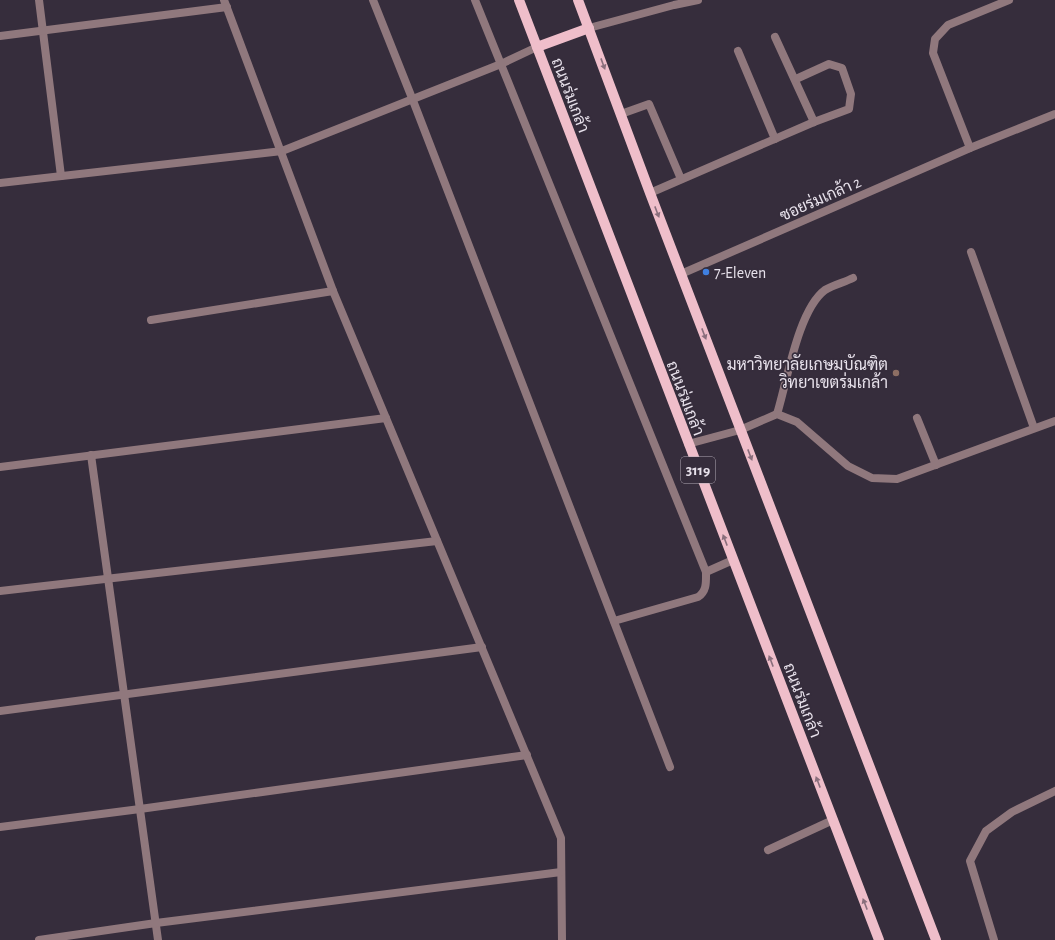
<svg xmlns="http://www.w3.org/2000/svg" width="1055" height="940" viewBox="0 0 1055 940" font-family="'Alegreya Sans',Sarabun,sans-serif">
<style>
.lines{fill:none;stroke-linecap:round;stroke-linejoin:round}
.lane{stroke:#90787d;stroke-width:8}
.street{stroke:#90787d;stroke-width:8}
.primary{stroke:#efbeca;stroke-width:10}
.oneway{fill:#896e7c}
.shop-dot{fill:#3f7fe0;stroke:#362d3c;stroke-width:1.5}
.education-dot{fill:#8d6e63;stroke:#362d3c;stroke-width:1.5}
.labels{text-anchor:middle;stroke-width:3.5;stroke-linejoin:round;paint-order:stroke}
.shield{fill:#362d3c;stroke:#b2abb6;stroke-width:1}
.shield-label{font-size:15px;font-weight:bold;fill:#e7e1eb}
.street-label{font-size:16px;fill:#e7e1eb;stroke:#362d3c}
.poi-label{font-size:16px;fill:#e7e1eb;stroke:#362d3c;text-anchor:start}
</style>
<rect width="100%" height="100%" fill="#362d3c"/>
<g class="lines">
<!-- lane -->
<g class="lane">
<path d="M 1009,0 L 948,25 L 935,39 L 933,53 L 970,148 L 1055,114"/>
<path d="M 589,28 L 674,5 L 698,0"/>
<path d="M 775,37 L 814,122"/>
<path d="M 738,51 L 775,139"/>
<path d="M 621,114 L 649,104 L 681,179"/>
<path d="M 650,193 L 814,122 L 849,109 L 851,94 L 842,68 L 829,64 L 796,79"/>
<path d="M 971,252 L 1034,428"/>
<path d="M 681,274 L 970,148"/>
<path d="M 777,414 C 787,382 798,310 825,290 C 833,285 845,282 853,278"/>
<path d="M 917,418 L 936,465"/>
<path d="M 688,444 L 740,430 L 777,414 L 797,422 L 848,466 L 872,478 L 897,479 L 1055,421"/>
<path d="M 768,850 L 833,820"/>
<path d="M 994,940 L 970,861 L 986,831 L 1012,812 L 1055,791"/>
</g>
<!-- street -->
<g class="street">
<path d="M 39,0 L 61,176"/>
<path d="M 224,0 L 333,291 L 561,838 L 562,940"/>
<path d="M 373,0 L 412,98 L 670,767"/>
<path d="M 475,0 L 706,572"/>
<path d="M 0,36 L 227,7"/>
<path d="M 0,183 L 282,151 L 501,64 L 537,47"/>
<path d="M 151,320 L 333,291"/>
<path d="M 91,455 L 158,940"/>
<path d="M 0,467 L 386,418"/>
<path d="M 0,591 L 437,541"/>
<path d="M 614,621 L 698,597 C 707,591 706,582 706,572 L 733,560"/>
<path d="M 0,711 L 482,647"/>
<path d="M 0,827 L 140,809 L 527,755"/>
<path d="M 39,940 L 156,923 L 561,872"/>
</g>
<!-- primary -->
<g class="primary">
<path d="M 519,0 L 879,940"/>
<path d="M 578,0 L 650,193 L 936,940"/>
<path d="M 537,47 L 589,28"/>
</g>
</g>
<!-- one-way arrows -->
<defs><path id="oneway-solid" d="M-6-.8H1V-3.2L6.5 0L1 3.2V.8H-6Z"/></defs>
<g class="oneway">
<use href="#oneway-solid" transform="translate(603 64) rotate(70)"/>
<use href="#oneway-solid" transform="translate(657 212) rotate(69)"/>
<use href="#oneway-solid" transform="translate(704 334) rotate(69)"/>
<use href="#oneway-solid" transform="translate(750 455) rotate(69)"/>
<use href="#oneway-solid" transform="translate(725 540) rotate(-111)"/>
<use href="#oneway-solid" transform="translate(771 661) rotate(-111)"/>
<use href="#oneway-solid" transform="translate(818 782) rotate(-111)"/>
<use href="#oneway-solid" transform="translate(865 904) rotate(-111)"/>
</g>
<!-- markers -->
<circle class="shop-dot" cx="706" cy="272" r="4"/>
<circle class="education-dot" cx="896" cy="373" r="4"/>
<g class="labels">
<!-- shield labels -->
<rect class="shield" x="681" y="457" width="34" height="26" rx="3"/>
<g class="shield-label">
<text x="698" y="475">3119</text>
</g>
<!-- street labels -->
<g class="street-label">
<text transform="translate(571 95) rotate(69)" y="6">ถนนร่มเกล้า</text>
<text transform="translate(820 198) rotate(-24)" y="6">ซอยร่มเกล้า 2</text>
<text transform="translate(686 398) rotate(69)" y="6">ถนนร่มเกล้า</text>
<text transform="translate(803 700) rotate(69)" y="6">ถนนร่มเกล้า</text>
</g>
<!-- poi labels -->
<g class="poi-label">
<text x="714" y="278">7-Eleven</text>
<text x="888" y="370" text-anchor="end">มหาวิทยาลัยเกษมบัณฑิต<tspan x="888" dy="18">วิทยาเขตร่มเกล้า</tspan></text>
</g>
</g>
</svg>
